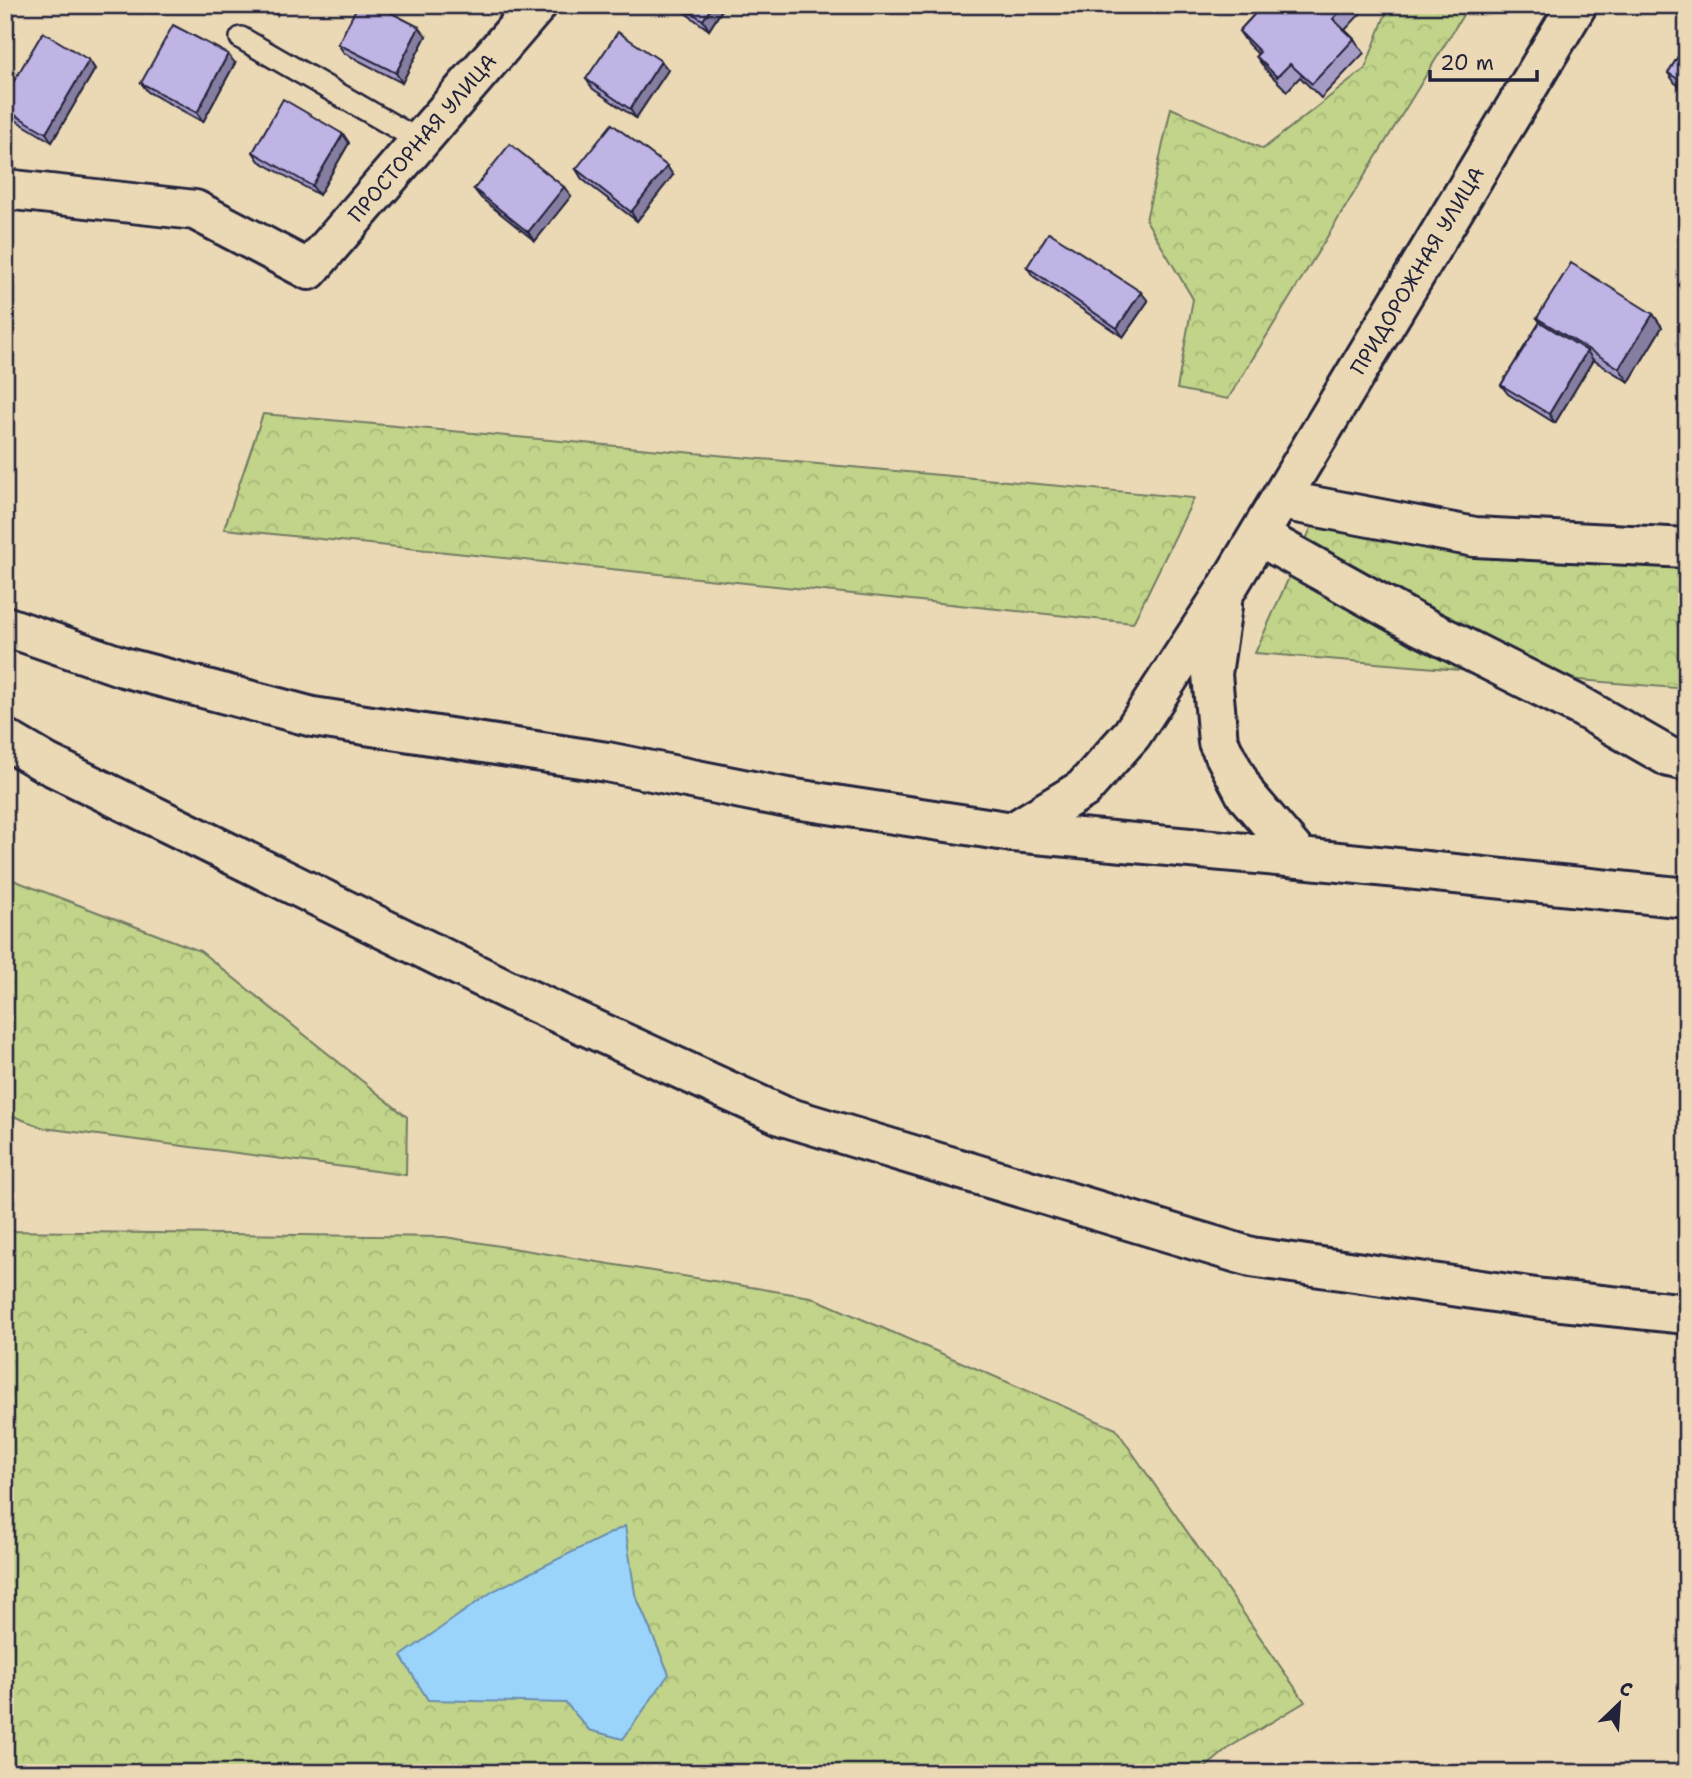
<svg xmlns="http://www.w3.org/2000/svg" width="1692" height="1778" viewBox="0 0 1692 1778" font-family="'Shantell Sans',sans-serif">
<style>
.forest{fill:url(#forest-crowns);stroke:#727b62;stroke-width:2}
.water{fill:#9bd4fb;stroke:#6b8dae;stroke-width:2}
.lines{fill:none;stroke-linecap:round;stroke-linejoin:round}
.lane-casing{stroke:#22223b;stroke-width:26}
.street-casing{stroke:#22223b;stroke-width:44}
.secondary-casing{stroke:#22223b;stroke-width:44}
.lane{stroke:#ebd9b6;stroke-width:21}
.street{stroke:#ebd9b6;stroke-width:38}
.secondary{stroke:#ebd9b6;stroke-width:38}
.wall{fill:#a59bc5;stroke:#22223b;stroke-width:2}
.shaded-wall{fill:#867ea0;stroke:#22223b;stroke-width:2}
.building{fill:#c0b4e5;stroke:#22223b;stroke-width:2}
.labels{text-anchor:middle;stroke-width:5;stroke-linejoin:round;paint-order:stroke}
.street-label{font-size:21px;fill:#22223b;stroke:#ebd9b6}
</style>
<defs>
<pattern id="forest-crowns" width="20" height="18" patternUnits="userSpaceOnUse" patternTransform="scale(1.75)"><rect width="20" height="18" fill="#c1d489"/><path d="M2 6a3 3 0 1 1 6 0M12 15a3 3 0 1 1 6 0" fill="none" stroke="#a6b677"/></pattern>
</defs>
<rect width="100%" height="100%" fill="#ebd9b6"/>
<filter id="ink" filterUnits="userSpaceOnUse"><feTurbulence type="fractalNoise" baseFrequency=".0143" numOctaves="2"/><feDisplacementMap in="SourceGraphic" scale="14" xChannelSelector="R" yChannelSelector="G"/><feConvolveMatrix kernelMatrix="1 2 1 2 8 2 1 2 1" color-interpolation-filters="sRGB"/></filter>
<g filter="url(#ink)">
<!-- forest -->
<g class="forest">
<path d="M 1389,5 L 1469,5 L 1228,399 L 1177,389 L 1193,299 L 1146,220 L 1171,108 L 1263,149 L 1365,69 Z"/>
<path d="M 263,414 L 1194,498 L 1133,623 L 224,529 Z"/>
<path d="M 1316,517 L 1687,551 L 1687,689 L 1255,653 Z"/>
<path d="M 5,877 L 200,951 L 407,1117 L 406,1175 L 44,1128 L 5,1113 Z"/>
<path d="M 5,1231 L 445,1237 L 811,1297 L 1116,1429 L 1305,1702 L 1230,1747 L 1199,1773 L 5,1773 Z"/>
</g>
<!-- water -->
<path class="water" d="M 625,1526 L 635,1594 L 669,1674 L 623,1739 L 589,1730 L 566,1703 L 428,1700 L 401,1656 L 493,1591 Z"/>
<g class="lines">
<defs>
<path id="lane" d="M 241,38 L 420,141"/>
<g id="street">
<path id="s1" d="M 5,189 L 195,210 L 309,270 L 537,5"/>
<path d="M 1281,500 L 1475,537 L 1687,548"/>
<path d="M 1259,536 L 1415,623 L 1580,706 L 1669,757 L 1687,761"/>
<path d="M 1222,606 L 1212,674 L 1218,742 L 1246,795 L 1300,858"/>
<path id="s2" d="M 1013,832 L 1083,789 L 1132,734 L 1224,593 L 1577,5"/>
</g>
<g id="secondary">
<path d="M 5,626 L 123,667 L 313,717 L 607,762 L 782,797 L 1013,832 L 1300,858 L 1687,898"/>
<path d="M 5,739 L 46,763 L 510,991 L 783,1116 L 1251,1257 L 1543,1299 L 1687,1314"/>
</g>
</defs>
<!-- lane casing -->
<use href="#lane" class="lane-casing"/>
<!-- street casing -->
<use href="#street" class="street-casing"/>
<!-- secondary casing -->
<use href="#secondary" class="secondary-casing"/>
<!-- lane -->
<use href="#lane" class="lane"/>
<!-- street -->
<use href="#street" class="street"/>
<!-- secondary -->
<use href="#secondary" class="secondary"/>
</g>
<!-- wall -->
<g class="wall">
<path d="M 259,5 L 282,5 L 277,15 Z"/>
<path d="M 674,5 L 725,5 L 709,30 Z"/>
<path d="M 1263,5 L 1357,5 L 1362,12 L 1345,30 L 1354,39 L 1364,53 L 1321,98 L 1300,77 L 1287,91 L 1266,70 L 1256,56 L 1258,54 L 1248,44 L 1239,31 Z"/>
<path d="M 426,36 L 402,83 L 344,53 L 338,44 Z"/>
<path d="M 1687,42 L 1687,90 L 1675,83 L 1668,73 Z"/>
<path d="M 89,60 L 95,69 L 52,142 L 5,114 L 5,96 Z"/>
<path d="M 661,61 L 668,70 L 636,118 L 593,89 L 586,79 Z"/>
<path d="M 235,63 L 203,122 L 148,92 L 141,83 Z"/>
<path d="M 343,134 L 349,143 L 319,195 L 259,161 L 253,152 Z"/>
<path d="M 576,169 L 673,175 L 637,221 L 582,179 Z"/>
<path d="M 564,187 L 571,196 L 535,241 L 481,198 L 474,189 Z"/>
<path d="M 1027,267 L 1148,301 L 1123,337 L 1033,276 Z"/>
<path d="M 1653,314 L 1662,327 L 1629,382 L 1593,360 L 1555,423 L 1508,394 L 1501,385 L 1540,322 L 1537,318 Z"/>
</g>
<!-- shaded-wall -->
<g class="shaded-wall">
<path d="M 270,5 L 282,5 L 277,15 Z"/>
<path d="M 713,5 L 725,5 L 709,30 L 703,20 Z"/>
<path d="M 419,27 L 426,36 L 402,83 L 396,73 Z"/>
<path d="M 228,54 L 235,63 L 203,122 L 197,113 Z"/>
<path d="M 89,60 L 95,69 L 52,142 L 46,133 Z"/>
<path d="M 661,61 L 668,70 L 636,118 L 630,109 Z"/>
<path d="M 343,134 L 349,143 L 319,195 L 312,186 Z"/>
<path d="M 667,166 L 673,175 L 637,221 L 631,212 Z"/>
<path d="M 564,187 L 571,196 L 535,241 L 528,232 Z"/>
<path d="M 1141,292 L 1148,301 L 1123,337 L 1117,328 Z"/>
<path d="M 1653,314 L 1662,327 L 1629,382 L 1619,368 Z"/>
<path d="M 1587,351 L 1593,360 L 1555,423 L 1549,414 Z"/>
</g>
<!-- building -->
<g class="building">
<path d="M 358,5 L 376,5 L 419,27 L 396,73 L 338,44 Z"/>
<path d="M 680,5 L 713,5 L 703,20 Z"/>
<path d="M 1263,5 L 1346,5 L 1333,19 L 1354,39 L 1312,84 L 1290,64 L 1277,77 L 1256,56 L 1260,52 L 1239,31 Z"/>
<path d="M 173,25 L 228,54 L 197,113 L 141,83 Z"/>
<path d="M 43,32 L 89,60 L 46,133 L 5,109 L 5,96 Z"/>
<path d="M 618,32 L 661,61 L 630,109 L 586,79 Z"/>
<path d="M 1687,42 L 1687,84 L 1668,73 Z"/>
<path d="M 283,99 L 343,134 L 312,186 L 253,152 Z"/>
<path d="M 612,124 L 667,166 L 631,212 L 576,169 Z"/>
<path d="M 510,144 L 564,187 L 528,232 L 474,189 Z"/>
<path d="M 1049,232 L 1141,292 L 1117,328 L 1027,267 Z"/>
<path d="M 1571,263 L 1653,314 L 1619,368 L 1537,318 Z"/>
<path d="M 1540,322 L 1587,351 L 1549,414 L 1501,385 Z"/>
</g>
</g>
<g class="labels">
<!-- street labels -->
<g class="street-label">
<text dy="7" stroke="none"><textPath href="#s1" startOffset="494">ПРОСТОРНАЯ УЛИЦА</textPath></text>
<text dy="7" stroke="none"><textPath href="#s2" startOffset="700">ПРИДОРОЖНАЯ УЛИЦА</textPath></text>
</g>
</g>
<!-- margin -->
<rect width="1692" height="1778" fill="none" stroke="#ebd9b6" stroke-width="28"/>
<rect x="14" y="14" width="1664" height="1750" fill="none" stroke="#22223b" stroke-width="2.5" filter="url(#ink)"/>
<!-- north arrow -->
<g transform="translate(1619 1704) rotate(25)" stroke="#ebd9b6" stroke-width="5" paint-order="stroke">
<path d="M0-5L12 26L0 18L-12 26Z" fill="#22223b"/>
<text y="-10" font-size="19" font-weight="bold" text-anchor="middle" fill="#22223b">С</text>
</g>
<!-- scale -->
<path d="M1430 70v10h107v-10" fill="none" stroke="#22223b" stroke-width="3.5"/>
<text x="1440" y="70" font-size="21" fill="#22223b" stroke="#ebd9b6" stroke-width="5" paint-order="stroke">20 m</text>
</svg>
